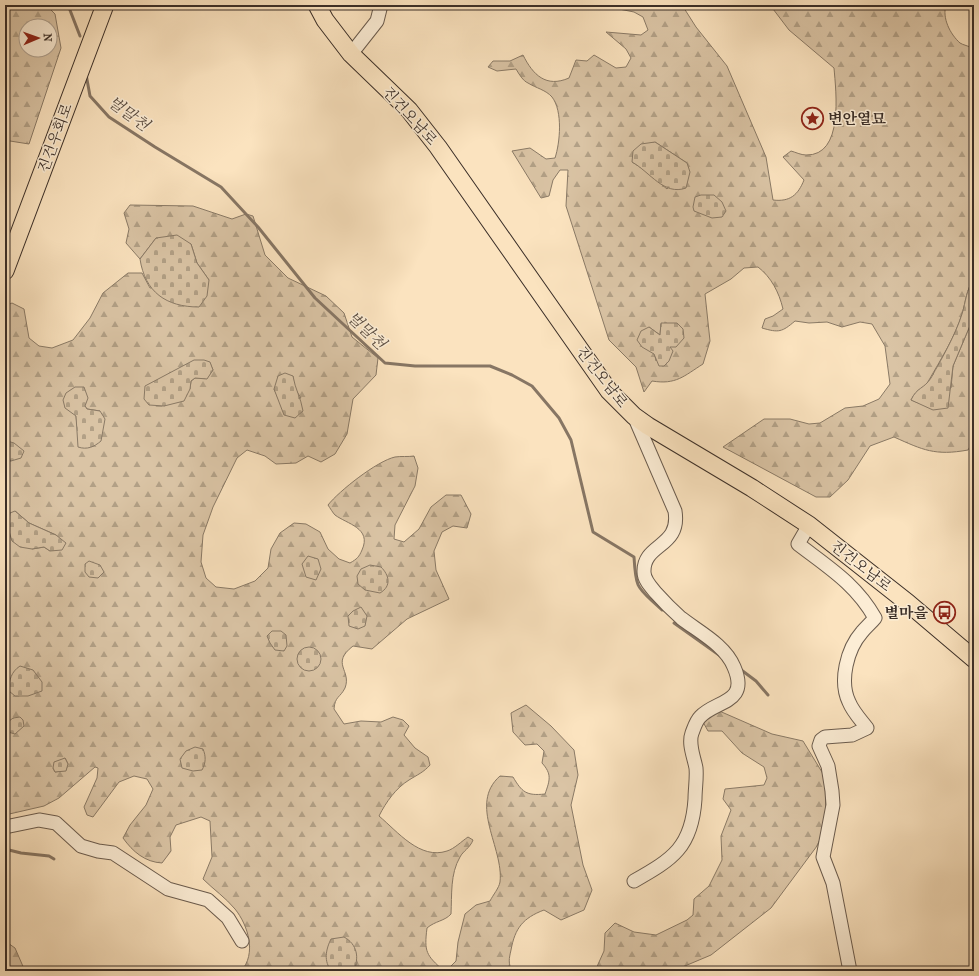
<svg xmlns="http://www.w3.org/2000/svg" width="979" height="976" viewBox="0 0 979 976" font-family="'IM FELL French Canon','Noto Serif KR',serif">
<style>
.forest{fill:url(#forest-firs);stroke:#8a7a66;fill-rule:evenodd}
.cemetery{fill:url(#cemetery-stones);stroke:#8a7a66}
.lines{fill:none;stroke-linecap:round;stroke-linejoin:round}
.stream{stroke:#877664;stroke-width:3}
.minor-casing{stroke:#6b5c4e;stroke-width:15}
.major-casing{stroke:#3b2f28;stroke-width:19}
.minor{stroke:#fcedd5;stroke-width:13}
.major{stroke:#fbe3bf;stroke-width:17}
.labels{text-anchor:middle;stroke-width:3;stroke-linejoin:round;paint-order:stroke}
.street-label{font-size:15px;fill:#3b2f28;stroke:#fcedd5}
.poi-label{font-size:15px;font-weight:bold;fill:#3b2f28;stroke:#fcedd5;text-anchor:start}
.water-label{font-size:16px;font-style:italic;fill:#5b4d41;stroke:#fcedd5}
</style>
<defs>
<pattern id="forest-firs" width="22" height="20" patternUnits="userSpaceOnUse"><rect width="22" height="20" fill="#dac4a5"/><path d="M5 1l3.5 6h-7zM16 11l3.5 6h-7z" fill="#b2a086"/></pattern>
<pattern id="cemetery-stones" width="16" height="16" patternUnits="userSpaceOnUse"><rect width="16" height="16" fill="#dac4a5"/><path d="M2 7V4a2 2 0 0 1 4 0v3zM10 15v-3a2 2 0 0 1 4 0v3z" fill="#b2a086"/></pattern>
</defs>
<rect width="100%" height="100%" fill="#fbe3bf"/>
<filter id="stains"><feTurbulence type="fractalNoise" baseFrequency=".005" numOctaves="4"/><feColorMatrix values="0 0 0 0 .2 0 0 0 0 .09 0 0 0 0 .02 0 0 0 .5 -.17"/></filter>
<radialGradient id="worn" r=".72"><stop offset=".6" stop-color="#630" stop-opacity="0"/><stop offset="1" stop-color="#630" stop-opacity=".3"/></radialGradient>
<!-- forest -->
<g class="forest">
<path d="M 5,5 L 46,5 L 55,14 L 61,48 L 29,144 L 10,141 L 5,144 ZM 26,26 L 50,26 L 50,50 L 26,50 Z"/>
<path d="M 608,5 L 682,5 L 696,27 L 727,66 L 766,157 L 773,200 C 790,202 798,195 804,180 L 783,157 L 791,151 C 795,152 801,155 806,155 C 844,156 836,92 834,68 L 789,30 L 770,5 L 946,5 C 942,18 950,34 960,43 C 963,45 969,46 972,48 L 974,44 L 974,279 C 966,290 966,301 962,314 C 955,337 941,359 929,380 C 924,390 918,386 911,400 L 919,403 L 951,388 L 953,366 L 974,316 L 974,435 L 973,441 L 968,450 C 935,456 923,450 894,437 L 870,446 L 848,480 L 830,497 L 816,497 L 723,447 L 764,419 L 790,419 L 809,424 L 820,423 L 845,408 L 863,406 L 879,399 L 890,384 L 885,346 L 872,324 L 860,322 L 842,327 L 827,322 L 809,323 L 795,321 C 782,332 779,333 762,328 L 765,319 L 773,316 L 783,309 C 779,292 771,277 758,267 L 744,268 L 731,279 L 705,294 L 710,341 L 703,364 C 684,376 676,385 652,381 L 644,392 L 636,367 L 609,340 L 566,206 L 568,170 L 560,170 L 553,180 L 549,196 L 541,198 L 512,151 L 530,148 L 546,159 L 555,158 C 560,143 563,111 552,97 C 546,90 536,88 528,83 C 523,81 519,74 516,69 L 497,71 L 488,67 L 493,61 L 510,61 L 523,55 C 533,75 546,88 569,78 L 576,60 L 587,61 L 594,55 L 616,68 L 626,67 L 631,58 L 626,49 L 606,32 L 641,35 L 648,30 L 643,17 L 634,12 L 609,7 ZM 655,142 L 687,163 L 667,189 L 643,169 L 632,162 ZM 667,323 L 670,347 L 656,361 L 649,327 L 660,335 L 661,324 Z"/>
<path d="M 130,205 L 193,206 L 232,219 L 246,214 L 253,216 L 265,255 L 288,278 L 326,296 L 344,313 L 352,337 L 378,358 L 376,375 L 353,399 L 347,434 L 335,454 L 321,462 L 308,456 L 296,463 L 276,464 L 265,456 L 247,450 L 237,458 L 213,507 L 203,535 L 201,562 L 206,578 L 216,587 L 234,589 L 255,581 L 268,568 L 271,549 L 280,533 L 294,523 L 306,524 L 320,532 L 328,549 L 339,559 L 350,563 C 357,559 359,557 362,550 C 372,528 347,524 335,515 C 333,513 330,508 328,505 C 339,491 377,461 395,457 C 401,456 408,457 414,456 L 418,468 L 415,486 L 395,525 L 394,539 L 404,542 L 419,529 L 431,507 L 446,495 L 461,495 L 471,514 L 467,528 L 453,526 L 442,532 L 434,551 L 436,570 L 449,599 L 407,619 L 372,649 L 353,646 C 330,664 352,670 345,688 C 340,698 335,696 334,709 L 344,724 L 361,721 L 381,722 L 393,717 L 403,720 L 409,726 L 404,735 L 415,748 L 428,757 L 430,765 C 424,772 417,775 409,780 C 396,788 386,802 379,816 C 398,832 420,860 447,851 C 454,849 462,841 468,837 L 473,840 C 470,848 463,851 460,857 C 450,874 452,895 451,914 C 445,921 435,921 427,928 C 424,952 426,955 444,971 L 353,971 L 357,963 L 355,951 L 328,967 L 332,971 L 241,971 C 257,954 248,925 235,909 C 226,898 213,889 203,879 L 212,857 L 210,821 L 201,817 L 176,825 L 170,837 L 171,851 L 162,863 C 145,862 133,852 123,838 L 130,825 L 146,805 L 153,789 L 147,779 L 134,776 L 119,782 L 93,817 L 87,815 L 84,807 L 97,778 L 98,768 L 95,767 L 59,798 L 44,806 L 5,815 L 5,459 L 11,461 L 7,441 L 5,442 L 5,306 L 12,303 L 24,309 L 29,338 L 39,346 L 52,348 L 73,340 L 90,318 L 103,293 L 128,273 L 142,273 L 150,288 L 209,280 L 197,263 L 191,244 L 156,238 L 140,259 L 126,243 L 129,229 L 124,213 ZM 210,363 L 213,370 L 207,378 L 195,378 L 191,381 L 190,389 L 164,406 ZM 293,376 L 294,387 L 301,398 L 279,400 L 274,389 ZM 85,406 L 87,409 L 100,411 L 77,426 L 76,416 ZM 15,511 L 29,523 L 56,535 L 50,551 L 44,547 L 32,549 ZM 65,758 L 68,764 L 66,770 L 55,772 L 53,768 Z"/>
<path d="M 526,705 L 551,726 L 574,750 L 578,775 L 571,805 L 583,865 L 592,890 L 584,910 L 561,920 L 544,910 C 523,918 515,928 511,950 C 509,959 508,963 512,971 L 446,971 L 456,961 L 458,942 L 465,914 L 476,905 L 490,901 C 493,895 499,888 500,882 C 504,848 468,804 500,776 L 513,777 C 522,792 526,796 545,794 C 550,780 552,774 542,763 L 544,751 L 537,744 L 525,745 L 513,732 L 511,713 Z"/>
<path d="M 717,710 L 772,734 L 803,741 L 825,777 L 826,826 L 817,846 L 771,908 L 711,955 L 673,971 L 595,971 L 604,951 L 605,933 L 615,923 L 634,932 L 656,935 L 687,920 L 693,915 L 694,899 L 709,886 L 722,860 L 721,836 L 731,810 L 723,799 L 725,789 L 764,785 L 767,778 L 764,767 L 742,753 L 722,731 L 708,731 L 703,722 Z"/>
<path d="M 5,941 L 15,948 L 25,971 L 5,971 Z"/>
</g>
<!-- cemetery -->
<g class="cemetery">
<path d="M 655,142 L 687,163 L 690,172 L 686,188 C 664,196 650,172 632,162 L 633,151 L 641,144 Z"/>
<path d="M 701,195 L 714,195 L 722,202 L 726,211 L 722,217 L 712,218 L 694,211 L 693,207 L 695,197 Z"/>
<path d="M 177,235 L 191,244 L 197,263 L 209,280 L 207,296 L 199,307 C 166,307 145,292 140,259 L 156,238 Z"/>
<path d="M 974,279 L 974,316 L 953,366 L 948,408 L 933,410 L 911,400 C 917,387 924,389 931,378 C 942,358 955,336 962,314 C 966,301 966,290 974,279 Z"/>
<path d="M 661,323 L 677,323 L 683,329 L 684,338 L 676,347 L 670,347 L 673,351 L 669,361 L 664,366 L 659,366 L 654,354 L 642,347 L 637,340 L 641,331 L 649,327 L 660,335 Z"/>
<path d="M 194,360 L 204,360 L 210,362 L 213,370 L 207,379 L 195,378 L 191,381 L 190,389 L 184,401 L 164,406 L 149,405 L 144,399 L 145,386 Z"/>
<path d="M 285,373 L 293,376 C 295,389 301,398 303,411 L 295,418 L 284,415 L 274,389 L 278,376 Z"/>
<path d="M 75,387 L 84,387 L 88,398 L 85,406 L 87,409 L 100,411 L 105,419 L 101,441 C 94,447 87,450 78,447 L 76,416 L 65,408 L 63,400 L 66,393 Z"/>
<path d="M 7,441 L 14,443 L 24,451 L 21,458 L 11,461 L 5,459 L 5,442 Z"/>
<path d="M 15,511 L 29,523 L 56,535 L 66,543 L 62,550 L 50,551 L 44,547 L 32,549 L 20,547 L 12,541 L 8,528 L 10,513 Z"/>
<path d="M 308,556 L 318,559 L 321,569 L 316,580 L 306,577 L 302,564 Z"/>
<path d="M 89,561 L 100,565 L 104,572 L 98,578 L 89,577 L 85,572 L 85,564 Z"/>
<path d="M 370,565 L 381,567 C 389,575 392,586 380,593 L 365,590 L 358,584 L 357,576 L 361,569 Z"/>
<path d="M 361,607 L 367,616 L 365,626 L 358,629 L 349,626 L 348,616 L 353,611 Z"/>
<path d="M 272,631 L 281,631 L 286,635 L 287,646 L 284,651 L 275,650 L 270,643 L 267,636 Z"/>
<circle cx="309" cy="659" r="12"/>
<path d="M 20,666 L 33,670 L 42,682 L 42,691 L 28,696 L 15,696 L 9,691 C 9,680 11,672 20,666 Z"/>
<path d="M 20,717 L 23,720 L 24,726 L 15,734 L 8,732 L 8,722 L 13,718 Z"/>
<path d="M 195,747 L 203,749 C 206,756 206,763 202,770 L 193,771 L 182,768 L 180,759 L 186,751 Z"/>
<path d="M 65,758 L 68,764 L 66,771 L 55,772 L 53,768 L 54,762 Z"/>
<path d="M 344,937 C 357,944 360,958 353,971 L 332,971 C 323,962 326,949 331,939 Z"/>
</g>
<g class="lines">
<!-- stream -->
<g class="stream">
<path d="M 68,5 L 80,36"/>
<path d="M 86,74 L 90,96 L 109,117 L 155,147 L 221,187 L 258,227 L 315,298 L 385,363 L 415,366 L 490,366 L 512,375 L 532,386 L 559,418 L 571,440 L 593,532 L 634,557 C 636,592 638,587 662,610"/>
<path d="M 674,623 L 719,655"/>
<path d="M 740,669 L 756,681 L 768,695"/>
<path d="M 5,849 L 21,853 L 49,856 L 54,859"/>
</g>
<defs>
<g id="minor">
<path d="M 351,54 L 377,21 L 381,5"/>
<path d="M 634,416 L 675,511 C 681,548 643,543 644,572 C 644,580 651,587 656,593 C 664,602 672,610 681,618 C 699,632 725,645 734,667 C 750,704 715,700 700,717 C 696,721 694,728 692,733 C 688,744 694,757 696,768 C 697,778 695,789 695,799 C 692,847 673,859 634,881"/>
<path d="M 809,525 L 798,544 C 828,567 856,584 875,618 C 871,623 866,627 862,632 C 847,649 839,681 849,702 C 853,712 861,720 867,728 L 852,735 L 825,737 L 821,740 L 819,746 L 828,766 L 832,791 L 833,805 L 823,857 L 833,883 L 850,971"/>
<path d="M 5,827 L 39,820 L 56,823 L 81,846 L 98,851 L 113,853 L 168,889 L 208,900 L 228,918 L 242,941"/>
</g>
<g id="major">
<path d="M 317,5 L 325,20 L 351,54 L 409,110 L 438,147 L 609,391 L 634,416 L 648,426 L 752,488 L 809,525 L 908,603 L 974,659"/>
<path d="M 5,271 L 105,5"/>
</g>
</defs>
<!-- minor casing -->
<use href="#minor" class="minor-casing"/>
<!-- major casing -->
<use href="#major" class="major-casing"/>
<!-- minor -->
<use href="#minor" class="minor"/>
<!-- major -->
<use href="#major" class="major"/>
</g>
<!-- icons -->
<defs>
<symbol id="sight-ring" viewBox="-11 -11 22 22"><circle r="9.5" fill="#fcedd5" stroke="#8f2418" stroke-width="1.5"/><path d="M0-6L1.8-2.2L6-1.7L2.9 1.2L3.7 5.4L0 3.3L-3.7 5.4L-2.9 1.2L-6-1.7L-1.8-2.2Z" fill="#8f2418"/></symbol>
<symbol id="bus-ring" viewBox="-11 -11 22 22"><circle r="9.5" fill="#fcedd5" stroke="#8f2418" stroke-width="1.5"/><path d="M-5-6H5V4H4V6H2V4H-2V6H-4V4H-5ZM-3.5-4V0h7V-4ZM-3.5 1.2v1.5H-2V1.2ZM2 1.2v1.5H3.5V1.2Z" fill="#8f2418"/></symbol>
</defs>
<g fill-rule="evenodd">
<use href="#sight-ring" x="800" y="106" width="25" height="25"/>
<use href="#bus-ring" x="932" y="600" width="25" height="25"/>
</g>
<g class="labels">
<!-- street labels -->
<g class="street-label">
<text transform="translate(410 116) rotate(48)" y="5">진건오남로</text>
<text transform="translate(55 138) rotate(-70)" y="5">진건우회로</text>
<text transform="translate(602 377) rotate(52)" y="5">진건오남로</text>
<text transform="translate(861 566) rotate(38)" y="5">진건오남로</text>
</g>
<!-- poi labels -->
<g class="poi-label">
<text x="828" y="124">변안열묘</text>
<text x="928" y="618" text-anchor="end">별마을</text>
</g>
<!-- water labels -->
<g class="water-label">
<text transform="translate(129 113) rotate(36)" y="6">벌말천</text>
<text transform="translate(367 330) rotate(43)" y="6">벌말천</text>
</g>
</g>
<!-- margin -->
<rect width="979" height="976" fill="none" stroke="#fbe3bf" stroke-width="20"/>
<rect x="6" y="6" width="967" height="964" fill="none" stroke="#3b2f28" stroke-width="2"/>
<rect x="10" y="10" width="959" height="956" fill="none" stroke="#3b2f28"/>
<!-- north arrow -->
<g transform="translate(38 38) rotate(88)"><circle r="19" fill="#fcedd5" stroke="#afa190"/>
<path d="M0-3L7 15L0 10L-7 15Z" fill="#8f2418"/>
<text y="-6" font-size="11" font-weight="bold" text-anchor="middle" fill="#3b2f28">N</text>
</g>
<rect width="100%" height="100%" filter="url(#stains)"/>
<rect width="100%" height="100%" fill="url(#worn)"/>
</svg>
